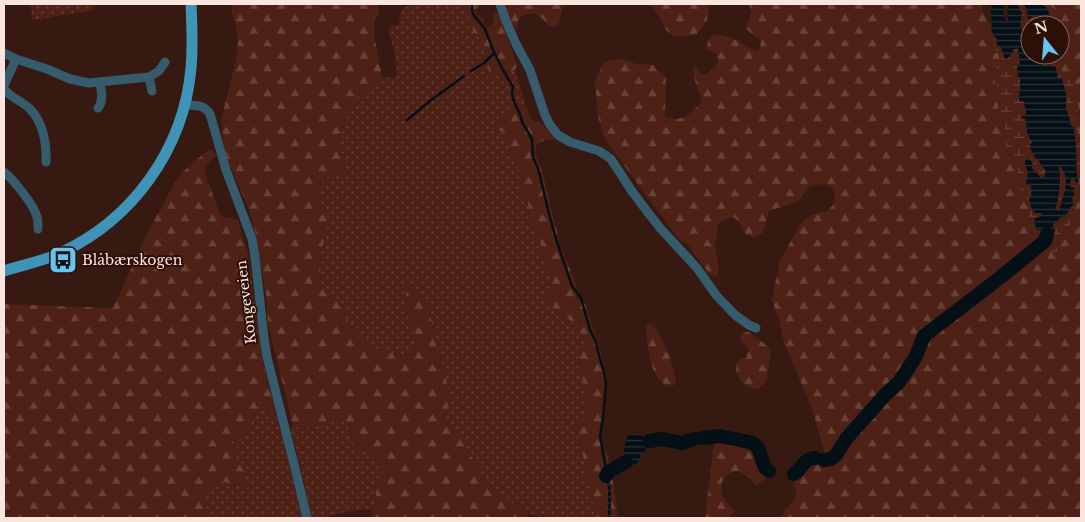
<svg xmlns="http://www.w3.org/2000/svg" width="1085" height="522" viewBox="0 0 1085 522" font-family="'Libre Baskerville',serif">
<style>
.grass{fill:url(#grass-dots)}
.forest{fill:url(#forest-firs)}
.wetland{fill:url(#wetland-marsh)}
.water{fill:url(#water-rules);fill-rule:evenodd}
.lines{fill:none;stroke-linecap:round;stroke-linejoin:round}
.stream{stroke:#041016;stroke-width:2.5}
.river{stroke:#041016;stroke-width:14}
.minor{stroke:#365b6c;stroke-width:9}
.major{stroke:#3f93b7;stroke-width:11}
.labels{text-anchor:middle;stroke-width:4;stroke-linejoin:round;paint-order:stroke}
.poi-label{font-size:14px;fill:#fbe5df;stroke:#2c0f07;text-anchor:start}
.street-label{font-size:14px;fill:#fbe5df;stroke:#2c0f07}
</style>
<defs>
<pattern id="grass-dots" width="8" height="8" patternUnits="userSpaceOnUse" patternTransform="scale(1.25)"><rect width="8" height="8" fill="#4d2116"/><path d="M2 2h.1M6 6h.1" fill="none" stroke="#684137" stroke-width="1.8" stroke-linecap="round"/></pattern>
<pattern id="forest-firs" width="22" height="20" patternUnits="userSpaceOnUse" patternTransform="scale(1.25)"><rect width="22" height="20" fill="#4d2116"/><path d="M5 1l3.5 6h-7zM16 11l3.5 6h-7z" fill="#684137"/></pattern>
<pattern id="wetland-marsh" width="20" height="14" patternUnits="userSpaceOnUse" patternTransform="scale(1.25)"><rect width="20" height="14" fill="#4d2116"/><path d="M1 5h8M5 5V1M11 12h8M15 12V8" fill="none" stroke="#684137"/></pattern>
<pattern id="water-rules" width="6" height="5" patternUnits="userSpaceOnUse" patternTransform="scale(1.25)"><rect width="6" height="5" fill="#041016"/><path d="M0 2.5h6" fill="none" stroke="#2a3337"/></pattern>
</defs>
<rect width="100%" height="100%" fill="#361910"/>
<!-- grass -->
<g class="grass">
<path d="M 30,4 L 94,4 L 95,10 L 33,20 Z"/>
<path d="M 418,4 L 460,4 L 470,18 L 473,31 L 476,35 L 480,37 L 485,49 L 486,56 L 497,75 L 515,70 L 530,118 L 518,109 L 492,126 L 495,131 L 504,132 L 517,168 L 523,177 L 519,186 L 528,204 L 531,226 L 541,245 L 542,256 L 552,279 L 546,299 L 548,305 L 568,318 L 579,330 L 586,348 L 578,366 L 587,393 L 587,410 L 573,426 L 581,444 L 588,484 L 597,518 L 539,518 L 538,516 L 526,513 L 491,487 L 484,478 L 460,437 L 444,416 L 449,399 L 442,361 L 427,304 L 418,290 L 406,281 L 406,310 L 412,330 L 416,346 L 410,355 L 385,353 L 361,341 L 351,327 L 337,299 L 320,282 L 321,251 L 327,232 L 319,201 L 319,186 L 330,175 L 344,176 L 345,163 L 337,142 L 354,100 L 382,77 L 394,78 L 397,75 L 395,55 L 388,29 L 391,28 L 391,25 L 400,25 L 399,20 L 403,7 Z"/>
<path d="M 258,401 L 261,401 L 270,414 L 276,412 L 303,518 L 211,518 L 203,497 L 216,482 L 220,480 L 225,481 L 234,485 L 238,483 L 241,483 C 248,473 240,468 235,459 C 236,452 230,446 229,439 L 238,441 L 244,439 L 246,431 L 257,411 Z"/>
<path d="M 333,420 L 345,421 C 351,429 349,431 352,439 C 356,452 373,459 383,463 L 383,475 L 375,489 L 377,501 L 371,509 L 345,512 L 323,518 L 311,518 L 303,477 L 290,427 L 293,426 L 305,429 Z"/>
</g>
<!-- forest -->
<g class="forest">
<path d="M 232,4 L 376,4 L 378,5 L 379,12 L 374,20 L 374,35 L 382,77 L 354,100 L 337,141 L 345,163 L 344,177 L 330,175 L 319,186 L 319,201 L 328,218 L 327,232 L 321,251 L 320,282 L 337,299 L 351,327 L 361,341 L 385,353 L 410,355 L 416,346 L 412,330 L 406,310 L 406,280 L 418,290 L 427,304 L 442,361 L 450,399 L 444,416 L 460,437 L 484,478 L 491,487 L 526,513 L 529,518 L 372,518 L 371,509 L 377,501 L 375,489 L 382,475 L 383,463 L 367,456 L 356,448 L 352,442 L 350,428 L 345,421 L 333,420 L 305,429 L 293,426 L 268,325 L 266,295 L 255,231 L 248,207 L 227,159 L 223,139 L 221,120 L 236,60 L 238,40 L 236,27 L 232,15 Z"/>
<path d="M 460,4 L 479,4 L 479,7 L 475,10 L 476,14 L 484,19 L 483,23 L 485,26 L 489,27 C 495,23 494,19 493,13 L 497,12 L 499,13 L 515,59 L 517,65 L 515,70 L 497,75 L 489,72 L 485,49 L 480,37 L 476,35 L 473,31 L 470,18 Z"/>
<path d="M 504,4 L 564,4 L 560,20 L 557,26 L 552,27 L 548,25 L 543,19 L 535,14 L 528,14 L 520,17 L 518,21 L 517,29 L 515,29 L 511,24 Z"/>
<path d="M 649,4 L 709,4 L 707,21 L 696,35 L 675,37 L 666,30 L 658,14 Z"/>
<path d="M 748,4 L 989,4 L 982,5 C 983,11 985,20 991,24 L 992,34 L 994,37 C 994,45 993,49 999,55 L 999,61 L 995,66 C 998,71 995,74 993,79 L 996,84 L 996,90 L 1000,99 L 998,103 L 999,114 L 1003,119 L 1003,121 L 1006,140 L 1005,153 L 1011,154 L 1015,156 L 1015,160 L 1018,161 L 1019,165 L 1014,165 L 1014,167 L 1018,171 C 1016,175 1019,184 1019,189 L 1025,192 L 1031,219 L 1034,220 L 1036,228 L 1044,231 L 1045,234 L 1043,238 L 1046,245 L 1055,254 L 1057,250 L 1056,246 L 1062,238 L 1072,219 L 1072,214 L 1078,194 L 1078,182 L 1081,169 L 1081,518 L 781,518 L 785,510 L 796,497 L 796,491 L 793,481 L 798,467 L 805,458 L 809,455 L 823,454 L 824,451 L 812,408 L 784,343 L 779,321 L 772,300 L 780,260 L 802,222 L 811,215 L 827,211 L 833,205 L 835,193 L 832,188 L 822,184 L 809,187 L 799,201 L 769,211 L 763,233 L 754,238 L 746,235 L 738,221 L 733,217 L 724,220 L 718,225 L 715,246 L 719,268 L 717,276 L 710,275 L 689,246 L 680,240 L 642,190 L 604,138 L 598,116 L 595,82 L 602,65 L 607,61 L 621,59 L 637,64 L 653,65 L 666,77 L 665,117 C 682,124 690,113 702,102 C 700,90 691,78 694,67 L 697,67 L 700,74 C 708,77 713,68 718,63 L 717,54 L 707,50 C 706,19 744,44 755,51 L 760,48 L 761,41 L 747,30 L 746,24 L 750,20 L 751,9 Z"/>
<path d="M 1050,4 L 1081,4 L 1081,151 L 1078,135 L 1076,123 L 1079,112 L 1074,103 L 1073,97 L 1065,76 L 1061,72 L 1061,64 L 1057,63 L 1053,60 L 1056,57 L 1056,55 L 1060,55 L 1060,27 L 1062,18 L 1061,15 L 1053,8 Z"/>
<path d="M 518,109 L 530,118 L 543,125 L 555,138 L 553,140 C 546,139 542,141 536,145 L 535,153 L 543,174 L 560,244 L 577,287 L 576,296 L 579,299 L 585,304 L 601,353 L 605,370 L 606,385 L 606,403 L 601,434 L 601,443 L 608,455 L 609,470 L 607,471 L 606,482 L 608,485 L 608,518 L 597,518 L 588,484 L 581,444 L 573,426 L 587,410 L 587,393 L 578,366 L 580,352 L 586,348 L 579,330 L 568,318 L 548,305 L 546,299 L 552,279 L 542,256 L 541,245 L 531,226 L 528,204 L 519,186 L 523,177 L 517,168 L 504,132 L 491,129 L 492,126 L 500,120 L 501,116 L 509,111 Z"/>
<path d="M 212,150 L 216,155 L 205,167 L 205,173 L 219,212 L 223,217 L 234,219 L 238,221 L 248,254 L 259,336 L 264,366 L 276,412 L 271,414 L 262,401 L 258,401 L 257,411 L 246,431 L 244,439 L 238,441 L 229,439 L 229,443 L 236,450 L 235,459 L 244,471 L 244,479 L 250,483 L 249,487 L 246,488 L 241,483 L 238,483 L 234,485 L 220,480 L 216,482 L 203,497 L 211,518 L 4,518 L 4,304 L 113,308 L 151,226 L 178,177 L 194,161 L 208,151 Z"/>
<path d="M 650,323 C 661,330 675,368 676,382 C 673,386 671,388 666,386 C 664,385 662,381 660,380 C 648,366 648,347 646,329 L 647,325 Z"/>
<path d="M 743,332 L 749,332 L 769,347 L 771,352 L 766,382 C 763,385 760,388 756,389 C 746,390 735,376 736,366 C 736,365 739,360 740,359 L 746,358 L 749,350 L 740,339 L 741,334 Z"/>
<path d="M 718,439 L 747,445 L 754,449 L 766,473 L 767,477 L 756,486 L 751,479 L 738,471 C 726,472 718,482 723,495 C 725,501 731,507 735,512 L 728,518 L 705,518 L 714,444 L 715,441 Z"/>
<path d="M 609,474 L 612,475 L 618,518 L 611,518 L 611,490 L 608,478 Z"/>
</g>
<!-- wetland -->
<g class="wetland">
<path d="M 1017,4 L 1024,4 L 1030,19 L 1032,16 L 1036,16 L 1035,18 L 1037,23 L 1031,24 L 1027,27 L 1028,35 L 1030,36 L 1030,42 L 1028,38 L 1024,37 L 1020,23 L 1022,16 Z"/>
<path d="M 1041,4 L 1050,4 L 1053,8 L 1061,15 L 1062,24 L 1060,27 L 1060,25 L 1049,25 L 1049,17 Z"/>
<path d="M 994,37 L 997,39 L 996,44 L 1002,49 L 1002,51 L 1007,59 L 1010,56 L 1013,50 L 1016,48 L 1018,49 L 1020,62 L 1017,67 L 1018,76 L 1020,77 L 1021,81 L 1019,83 C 1022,89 1021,93 1018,97 L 1025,103 L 1026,114 L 1022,116 L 1022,118 L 1026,119 L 1027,133 L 1032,142 L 1030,145 L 1032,152 L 1034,153 L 1042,166 L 1045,170 L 1045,176 L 1042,178 C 1039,177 1034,171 1032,168 L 1033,165 L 1025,165 L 1028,172 L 1026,184 L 1031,186 L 1032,191 L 1030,201 L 1032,209 L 1042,213 L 1041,217 L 1036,218 L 1034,220 L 1030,217 L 1030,214 L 1029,212 L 1025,192 L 1019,189 L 1019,181 L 1016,179 L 1015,177 L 1018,171 L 1013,166 L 1019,165 L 1019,163 L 1015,160 L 1015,156 C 1012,154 1010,154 1006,155 L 1005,153 L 1006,140 L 1003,121 L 1003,119 C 998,112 997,107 1000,99 L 996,90 L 996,84 L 992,77 L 996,73 L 997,70 L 994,64 L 999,61 L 999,54 C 993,49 994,44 994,37 Z"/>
<path d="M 1053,60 L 1063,65 L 1061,72 C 1063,75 1068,77 1071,81 C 1075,86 1073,96 1074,103 L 1078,103 C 1080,110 1076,116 1077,123 C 1077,132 1080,141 1081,150 C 1083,160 1082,173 1078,182 L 1077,177 L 1077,171 L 1076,170 C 1078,156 1076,140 1072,126 L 1070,124 L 1071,122 L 1066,109 L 1066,94 L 1062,79 L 1058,78 L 1055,65 L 1052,67 L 1050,66 L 1050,61 Z"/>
<path d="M 1059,165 C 1073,180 1063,196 1059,212 L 1055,208 C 1058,199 1060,189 1060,181 C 1060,176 1059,170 1059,165 Z"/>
<path d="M 1071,178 L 1073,178 L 1078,184 L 1079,192 L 1072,211 L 1072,219 L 1069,228 L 1056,246 L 1058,253 L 1055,254 L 1046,245 L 1043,238 L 1045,234 L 1054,233 L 1053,225 L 1062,216 L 1065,217 L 1073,204 L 1072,198 L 1074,195 L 1072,188 L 1070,186 Z"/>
</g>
<!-- water -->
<g class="water">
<path d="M 989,4 L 1004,4 L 1003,13 L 1007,23 L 1009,21 L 1007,16 L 1009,4 L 1017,4 L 1022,14 L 1020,23 L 1024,37 C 1032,40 1030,48 1030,55 L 1045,55 L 1046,57 L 1052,57 L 1054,59 L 1050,61 L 1050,66 L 1052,67 L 1055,65 L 1058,78 L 1062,79 L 1066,94 L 1066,109 L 1071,122 L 1070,124 C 1071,125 1072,126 1073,127 C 1076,132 1077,163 1076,170 L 1077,171 L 1077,177 L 1079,183 L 1075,181 L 1073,178 L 1071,178 L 1070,187 L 1075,188 L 1073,191 L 1074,195 L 1072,198 L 1073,206 L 1069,209 L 1065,217 L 1062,216 L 1053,225 L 1053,227 L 1055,230 L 1054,233 L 1045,234 L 1042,230 L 1038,230 L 1036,229 L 1034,220 L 1036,218 L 1041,217 L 1042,213 L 1035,213 L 1032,209 L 1029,199 C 1032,195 1032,191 1031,186 L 1026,184 L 1028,172 L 1025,165 L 1025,160 L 1029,158 C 1033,161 1033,164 1032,168 L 1040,177 L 1042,178 L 1045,176 L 1045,170 C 1041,166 1040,159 1034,157 L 1034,153 L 1032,153 L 1030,145 L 1032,142 L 1027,133 L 1026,119 L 1022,118 L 1022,116 L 1026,114 L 1026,110 L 1024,104 L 1025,103 L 1022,100 L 1020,102 L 1018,97 L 1020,94 L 1019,91 L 1021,89 L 1019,84 L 1021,81 L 1020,77 L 1018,77 L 1017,67 L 1020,62 L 1018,49 L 1014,49 L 1010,56 L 1006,59 L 1004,58 L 1004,54 L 1002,51 L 1002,49 L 997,45 L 997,39 L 992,32 L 991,11 L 993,8 ZM 1059,165 C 1073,180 1062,195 1059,212 L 1055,208 C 1059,202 1058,195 1059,188 C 1059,186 1060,183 1060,181 C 1060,177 1059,170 1059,165 Z"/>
<path d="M 1024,4 C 1041,3 1052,3 1049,25 L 1030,25 L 1030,36 L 1026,30 L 1027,27 C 1031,24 1033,24 1037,24 L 1037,23 L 1035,19 L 1036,16 L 1032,16 L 1031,18 L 1028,19 L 1027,10 Z"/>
<path d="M 633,434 L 639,435 L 649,439 C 650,446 646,448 643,454 L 640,454 L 640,460 L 636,464 L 630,466 C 619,458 625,448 627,437 L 629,435 Z"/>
<path d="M 618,464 L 621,467 L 611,472 L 608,476 L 611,490 L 611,518 L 608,518 L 608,487 L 604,476 L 607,471 Z"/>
</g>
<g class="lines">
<!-- stream -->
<g class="stream">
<path d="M 472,4 L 472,10 L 473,14 L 485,29 L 493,50 L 503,70 L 513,87 L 512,93 L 514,102 L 520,114 L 522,122 L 532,139 L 533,158 L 538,168 L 549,214 L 557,242 L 572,286 L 581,298 L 590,330 L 596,342 L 598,352 L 604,372 L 606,384 L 603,418 L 600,436 L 607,474"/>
<path d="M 471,71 L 484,63 L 492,55 L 495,54"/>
<path d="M 407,120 L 430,101 L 464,76"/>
</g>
<!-- river -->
<g class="river">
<path d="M 1002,276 L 1045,241 L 1047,234"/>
<path d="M 702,438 L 720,436 L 753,443 L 758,448 L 765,468 L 769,471"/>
<path d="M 649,441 L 662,439 L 682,443 L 694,439"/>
<path d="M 824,460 L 831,459 L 836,455 L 846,439 L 885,395 L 899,382 L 915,358 L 924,336 L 997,280"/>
<path d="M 794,474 C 802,469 803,459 815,458"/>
<path d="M 606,476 L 608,472 L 626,462"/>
</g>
<!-- minor -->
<g class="minor">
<path d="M 500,4 L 506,21 L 516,44 L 530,70 L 545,115 L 550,125 L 558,135 L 570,142 L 599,151 L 611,159 L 631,190 L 649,214 L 661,229 L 697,268 L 716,295 L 735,315 L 749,325 L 756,328"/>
<path d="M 4,53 L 16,59 L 47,69 L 70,79 L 89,83 L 149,77 L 159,71 L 165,62"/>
<path d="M 149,77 L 152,91"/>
<path d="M 4,85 L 16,59"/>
<path d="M 4,89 C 11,98 22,101 30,109 C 43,122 47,144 46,162"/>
<path d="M 185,105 C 196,106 204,104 210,114 L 226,170 L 252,239 L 255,257 L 264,338 L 267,357 L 296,472 L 307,518"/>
<path d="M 98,108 C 104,101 101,90 100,82"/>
<path d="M 4,172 C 13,179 34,205 37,217 C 38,220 38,225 38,229"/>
</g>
<!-- major -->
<path class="major" d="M 4,271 C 22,265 40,262 58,254 C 132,221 184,149 191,68 C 193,47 192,25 191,4"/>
</g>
<!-- icons -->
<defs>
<symbol id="bus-square" viewBox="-11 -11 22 22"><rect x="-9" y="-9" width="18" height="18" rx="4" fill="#65c5ef" stroke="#2c0f07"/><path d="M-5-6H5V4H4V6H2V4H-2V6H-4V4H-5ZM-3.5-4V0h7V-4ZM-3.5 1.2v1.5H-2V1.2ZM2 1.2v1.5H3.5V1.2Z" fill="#111"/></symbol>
</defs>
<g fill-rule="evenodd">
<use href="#bus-square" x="47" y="244" width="32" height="32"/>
</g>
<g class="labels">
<!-- poi labels -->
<g class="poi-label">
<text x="82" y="265">Blåbærskogen</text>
</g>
<!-- street labels -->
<g class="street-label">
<text transform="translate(246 302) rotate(-97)" y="5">Kongeveien</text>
</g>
</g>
<!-- border -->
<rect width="1085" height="522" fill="none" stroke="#fbe5df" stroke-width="10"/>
<!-- north arrow -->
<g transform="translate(1045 40) rotate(343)"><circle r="24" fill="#2c0f07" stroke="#7f655d"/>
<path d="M0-4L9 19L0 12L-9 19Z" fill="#65c5ef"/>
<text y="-8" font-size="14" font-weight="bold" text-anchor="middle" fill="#fbe5df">N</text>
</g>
</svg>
